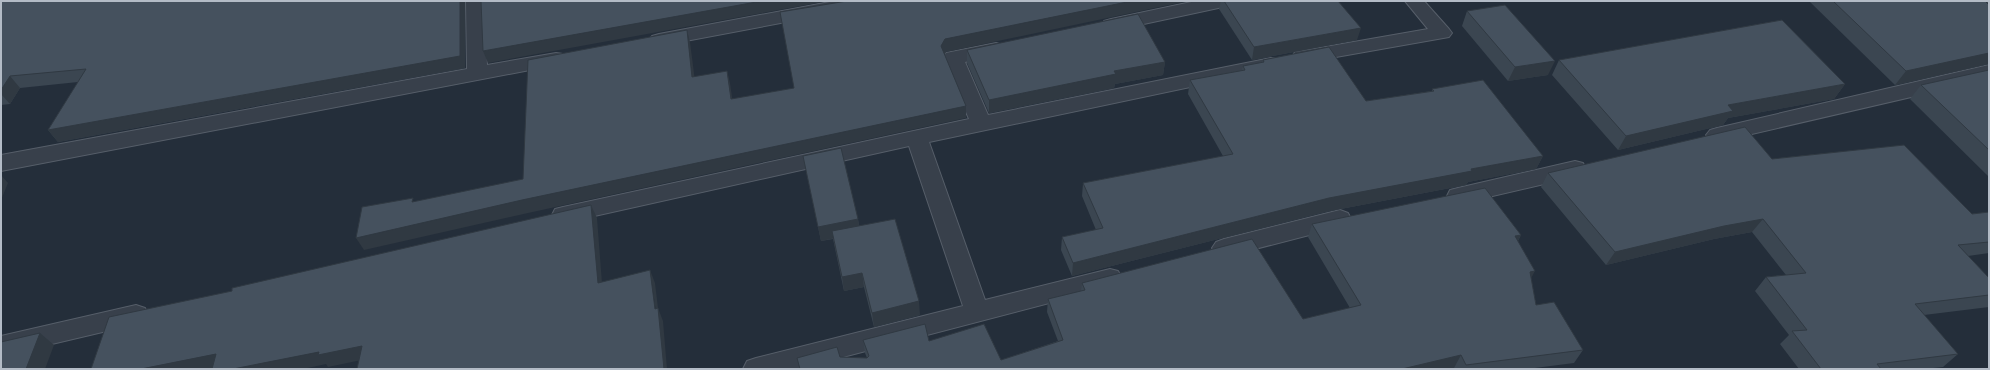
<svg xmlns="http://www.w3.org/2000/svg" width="1990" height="370" viewBox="0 0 1990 370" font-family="'Varela Round',sans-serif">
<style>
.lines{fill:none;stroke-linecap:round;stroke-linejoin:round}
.street-casing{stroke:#565e69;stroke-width:2}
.street{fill:#38404b;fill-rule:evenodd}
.wall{fill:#3b4651}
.shaded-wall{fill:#303942}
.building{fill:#45515e;stroke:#303942}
</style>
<rect width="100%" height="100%" fill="#242e3a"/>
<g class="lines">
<defs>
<g id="street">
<path d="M 466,1 L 484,1 L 487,65 L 556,53 L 563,54 L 566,59 L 563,64 L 556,65 L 1,171 L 1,155 L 467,69 Z"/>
<path d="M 835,1 L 875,1 L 873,5 L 866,7 L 659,46 L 652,44 L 649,40 L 652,36 L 659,34 Z"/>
<path d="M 1196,1 L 1232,1 L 1230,5 L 1223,7 L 1111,31 L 1104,29 L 1101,25 L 1104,21 L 1111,19 Z"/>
<path d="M 1405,1 L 1424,1 L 1449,29 L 1452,33 L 1449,37 L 1302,63 L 1295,62 L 1292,57 L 1295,52 L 1302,51 L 1428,29 Z"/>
<path d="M 996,43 L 1003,45 L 1006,49 L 1003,53 L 965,62 L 988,115 L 1271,58 L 1278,59 L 1281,64 L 1278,69 L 1271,70 L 929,142 L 985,300 L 1110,269 L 1118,271 L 1122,278 L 1118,285 L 797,369 L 743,369 L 747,361 L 756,358 L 963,306 L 909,146 L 563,223 L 555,221 L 552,215 L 555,209 L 563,207 L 969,119 L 943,58 L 946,53 Z"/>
<path d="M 1989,65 L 1989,79 L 1717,142 L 1710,140 L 1706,135 L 1710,130 L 1717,128 Z"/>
<path d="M 1575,161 L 1583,163 L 1586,169 L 1583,175 L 1458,204 L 1450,202 L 1447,196 L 1450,190 L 1458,188 Z"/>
<path d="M 1340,210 L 1348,213 L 1351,219 L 1348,225 L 1224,257 L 1216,254 L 1212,248 L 1216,242 L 1224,239 Z"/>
<path d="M 136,305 L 145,308 L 148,315 L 145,322 L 1,356 L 1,336 Z"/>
</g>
</defs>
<!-- street casing -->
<use href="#street" class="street-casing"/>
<!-- street -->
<use href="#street" class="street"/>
</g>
<!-- wall -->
<g class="wall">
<path d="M 1,1 L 465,1 L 465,68 L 58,142 L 48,130 L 78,82 L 20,88 L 10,104 L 1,105 Z"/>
<path d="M 1221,1 L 1338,1 L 1357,40 L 1252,60 L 1219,9 Z"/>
<path d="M 1809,1 L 1989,1 L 1989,64 L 1895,85 Z"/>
<path d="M 1467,11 L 1548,75 L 1508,81 L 1462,26 Z"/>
<path d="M 967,50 L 1165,62 L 1163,75 L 1115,84 L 1114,88 L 989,113 L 967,63 Z"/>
<path d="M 1263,60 L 1366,101 L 1432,91 L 1432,89 L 1543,156 L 1536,169 L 1468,182 L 1466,185 L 1325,212 L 1072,276 L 1061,250 L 1062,237 L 1096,230 L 1082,196 L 1083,183 L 1223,156 L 1188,94 L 1190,80 L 1242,70 L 1243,66 L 1262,62 Z"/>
<path d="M 1559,60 L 1845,84 L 1834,99 L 1728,118 L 1723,125 L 1618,150 L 1552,75 Z"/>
<path d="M 1989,70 L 1989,177 L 1910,99 L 1921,85 Z"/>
<path d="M 803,156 L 858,219 L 859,226 L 920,315 L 874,327 L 864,287 L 844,291 L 833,239 L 821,241 Z"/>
<path d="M 1772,159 L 1972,214 L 1989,212 L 1989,253 L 1968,256 L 1989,278 L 1989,307 L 1924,315 L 1958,354 L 1943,367 L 1924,369 L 1799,369 L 1780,344 L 1789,335 L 1755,291 L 1766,277 L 1786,275 L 1752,232 L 1714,239 L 1606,265 L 1541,187 L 1548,173 Z"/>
<path d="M 1312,224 L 1521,235 L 1518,241 L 1531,278 L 1536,305 L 1583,350 L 1574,363 L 1527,369 L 1454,369 L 1454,368 L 1448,369 L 800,369 L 840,357 L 867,358 L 865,353 L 863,340 L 929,341 L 1001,360 L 1058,341 L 1047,312 L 1048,299 L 1081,291 L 1082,283 L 1303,319 L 1350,308 L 1308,237 Z"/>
</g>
<!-- shaded-wall -->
<g class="shaded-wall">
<path d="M 460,1 L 465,1 L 465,68 L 58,142 L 48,130 Z"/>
<path d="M 762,1 L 828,1 L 488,63 L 483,51 Z"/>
<path d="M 1132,1 L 1188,1 L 946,52 L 942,59 L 941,46 L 945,39 Z"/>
<path d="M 1361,28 L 1357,40 L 1252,60 L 1254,47 Z"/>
<path d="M 687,30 L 690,42 L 696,89 L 692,77 Z"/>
<path d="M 1989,53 L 1989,64 L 1895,85 L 1906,71 Z"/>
<path d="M 1555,61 L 1548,75 L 1508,81 L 1515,67 Z"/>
<path d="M 1165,62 L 1163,75 L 1115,84 L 1114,88 L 989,113 L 989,100 L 1114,71 Z"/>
<path d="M 727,71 L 730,83 L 734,111 L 731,99 Z"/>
<path d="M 10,76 L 20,88 L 10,104 L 1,94 L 1,90 Z"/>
<path d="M 1845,84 L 1834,99 L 1728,118 L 1723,125 L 1618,150 L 1626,136 L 1728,105 Z"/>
<path d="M 966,106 L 966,118 L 528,213 L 364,250 L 356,238 L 522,200 Z"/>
<path d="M 1543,156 L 1536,169 L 1468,182 L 1466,185 L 1325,212 L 1072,276 L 1073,263 L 1329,198 L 1471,169 Z"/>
<path d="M 1,175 L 8,183 L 1,200 Z"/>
<path d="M 591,205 L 597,218 L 603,296 L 598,283 Z"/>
<path d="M 858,219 L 860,233 L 821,241 L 818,227 Z"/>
<path d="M 1763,219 L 1752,232 L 1714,239 L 1606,265 L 1615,252 L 1724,226 Z"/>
<path d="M 1521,235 L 1514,248 L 1515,236 Z"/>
<path d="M 650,270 L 655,283 L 658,308 L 663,321 L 667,369 L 664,369 Z"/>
<path d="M 1535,271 L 1528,284 L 1530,272 Z"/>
<path d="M 862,273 L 864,287 L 844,291 L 842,277 Z"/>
<path d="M 919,301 L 920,315 L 874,327 L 872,313 Z"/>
<path d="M 40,333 L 54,345 L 45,369 L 26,369 Z"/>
<path d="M 362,346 L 371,358 L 328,367 L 326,364 L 303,369 L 233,369 L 319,352 Z"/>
<path d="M 216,354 L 213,369 L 141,369 Z"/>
<path d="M 1461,355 L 1454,368 L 1448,369 L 1402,369 Z"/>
</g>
<!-- building -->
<g class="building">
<path d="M 1,1 L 460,1 L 460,56 L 48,130 L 86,69 L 10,76 L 1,90 Z"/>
<path d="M 481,1 L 762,1 L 483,51 Z"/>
<path d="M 847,1 L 1132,1 L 945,39 L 941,46 L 966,106 L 522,200 L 356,238 L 362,207 L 413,198 L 412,202 L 523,179 L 528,60 L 687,30 L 692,77 L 727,71 L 731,99 L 794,88 L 780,12 Z"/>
<path d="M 1224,1 L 1338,1 L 1361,28 L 1254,47 Z"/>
<path d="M 1833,1 L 1985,1 L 1989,5 L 1989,53 L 1906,71 Z"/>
<path d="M 1505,5 L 1555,61 L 1515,67 L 1467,11 Z"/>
<path d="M 1138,14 L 1165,62 L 1114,71 L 1116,74 L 989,100 L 967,50 Z"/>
<path d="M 1782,20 L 1845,84 L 1728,105 L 1733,111 L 1626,136 L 1559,60 Z"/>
<path d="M 1329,47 L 1366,101 L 1434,91 L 1432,89 L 1483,80 L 1543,156 L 1471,169 L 1472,171 L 1329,198 L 1073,263 L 1062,237 L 1103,228 L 1083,183 L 1233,154 L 1190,80 L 1245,70 L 1243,66 L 1264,62 L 1263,60 Z"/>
<path d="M 1989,70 L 1989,150 L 1921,85 Z"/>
<path d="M 1745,127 L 1772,159 L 1904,145 L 1972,214 L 1989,212 L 1989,242 L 1958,245 L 1989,278 L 1989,295 L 1915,304 L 1958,354 L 1877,364 L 1881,369 L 1821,369 L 1792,331 L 1807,330 L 1766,277 L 1806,273 L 1763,219 L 1724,226 L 1615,252 L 1548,173 Z"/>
<path d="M 841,148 L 858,219 L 818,227 L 803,156 Z"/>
<path d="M 1485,188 L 1521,235 L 1515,236 L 1535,271 L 1530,272 L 1536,305 L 1554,302 L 1583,350 L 1466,365 L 1461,355 L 1402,369 L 800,369 L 797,358 L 837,347 L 840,357 L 867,358 L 869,356 L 863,340 L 925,324 L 929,341 L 984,324 L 1001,360 L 1063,340 L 1048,299 L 1085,290 L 1082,283 L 1252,239 L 1303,319 L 1361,305 L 1312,224 Z"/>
<path d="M 591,205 L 598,283 L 650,270 L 655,309 L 658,308 L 664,369 L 357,369 L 362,346 L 318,355 L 319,352 L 233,369 L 212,369 L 216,354 L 141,369 L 91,369 L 109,317 L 232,291 L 232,288 Z"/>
<path d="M 895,219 L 919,301 L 872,313 L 862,273 L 842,277 L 832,231 Z"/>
<path d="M 40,333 L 26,369 L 1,369 L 1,342 Z"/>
</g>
<!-- border -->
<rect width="1990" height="370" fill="none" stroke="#b3bbc6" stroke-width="4"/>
</svg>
